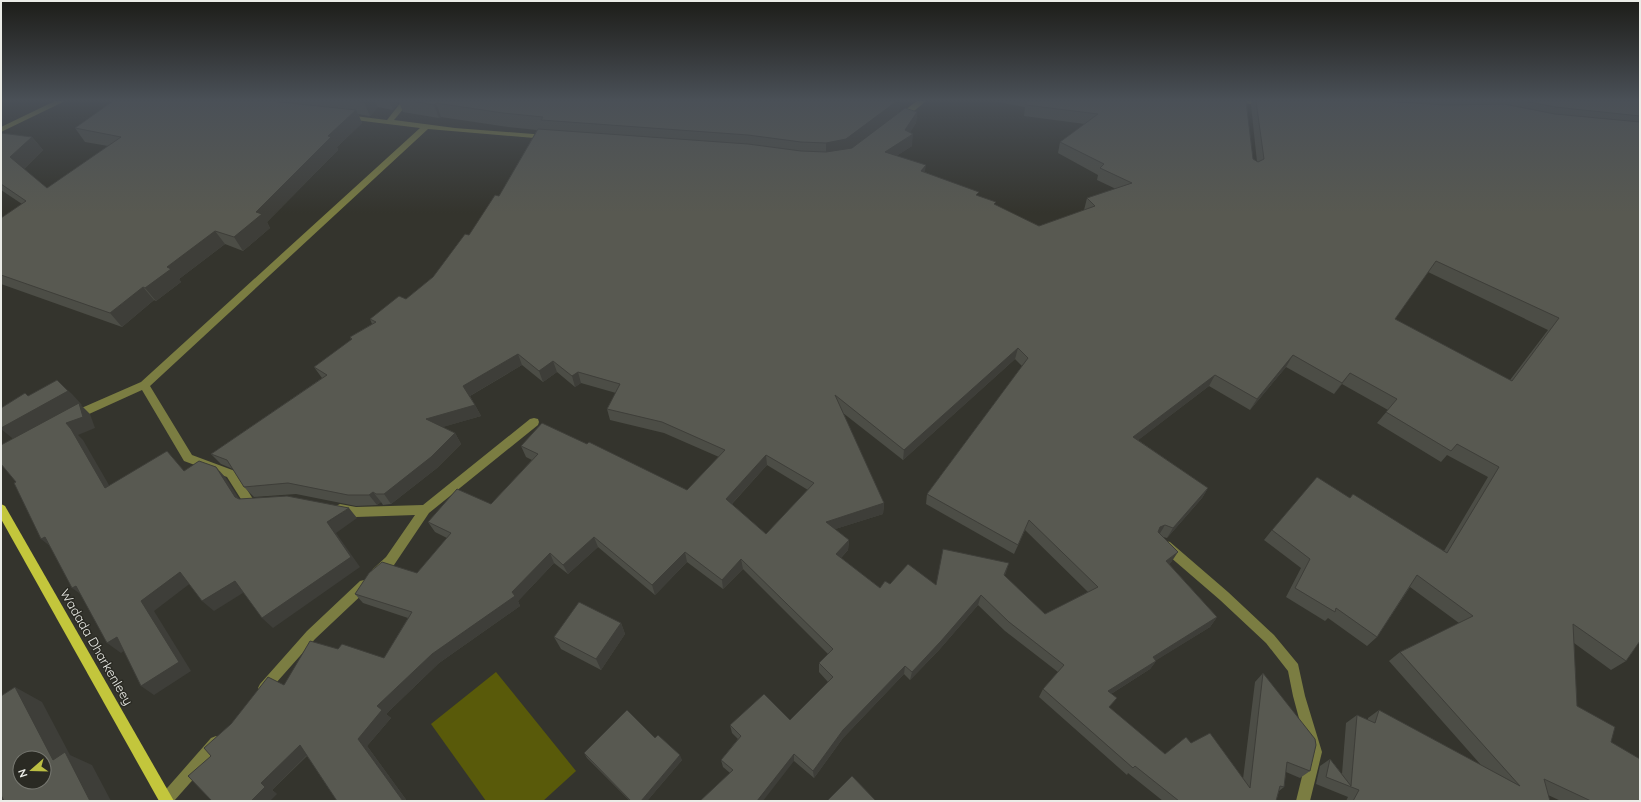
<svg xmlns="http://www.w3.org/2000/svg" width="1641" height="802" viewBox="0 0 1641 802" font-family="Quicksand,sans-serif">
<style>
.green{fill:#595a0a}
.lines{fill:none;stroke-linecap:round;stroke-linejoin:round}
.minor{fill:#7b7d42;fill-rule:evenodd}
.major{fill:#c3c63c;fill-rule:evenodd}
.wall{fill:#4c4d46;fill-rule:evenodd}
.shaded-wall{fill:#3e3e39}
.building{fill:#585951;stroke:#3e3e39;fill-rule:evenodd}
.labels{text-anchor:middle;stroke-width:3;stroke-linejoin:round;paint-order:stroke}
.near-street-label{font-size:13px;fill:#ebece7;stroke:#2a2a23}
</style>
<rect width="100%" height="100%" fill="#34342d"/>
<!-- green -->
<path class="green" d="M 496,672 L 576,771 L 543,801 L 486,801 L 431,724 Z"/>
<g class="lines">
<!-- minor -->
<g class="minor">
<path d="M 55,101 L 65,101 L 1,132 L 1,127 Z"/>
<path d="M 402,101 L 410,101 L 394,120 L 455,128 L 546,135 L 550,137 L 546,139 L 428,129 L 150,386 L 192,455 L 235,471 L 253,499 L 261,501 L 262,504 L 261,507 L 257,509 L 246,507 L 227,477 L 184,461 L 142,390 L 78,419 L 70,419 L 69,416 L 70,413 L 141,382 L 420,128 L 347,119 L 343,117 L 347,115 L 387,120 Z"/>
<path d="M 917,101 L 926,101 L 903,120 L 897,120 L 897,116 Z"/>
<path d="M 1242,101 L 1267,101 L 1268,102 C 1263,106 1247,105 1242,101 Z"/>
<path d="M 534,418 L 538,419 L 539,422 L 538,425 L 429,513 L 394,565 L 381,577 L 377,578 L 373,577 L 371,573 L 373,569 L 386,557 L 415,515 L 356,517 L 336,512 L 335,509 L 336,506 L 340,504 L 356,507 L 423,505 L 530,419 Z"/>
<path d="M 1166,541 L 1170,542 L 1228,592 L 1274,635 L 1298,664 L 1305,696 L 1322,752 L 1310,801 L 1296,801 L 1308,752 L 1293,696 L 1288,671 L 1266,643 L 1220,600 L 1162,550 L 1160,546 L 1162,542 Z"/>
<path d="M 364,580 L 368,581 L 370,585 L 368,589 L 315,639 L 268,692 L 264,694 L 260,692 L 258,688 L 260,684 L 307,631 L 360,581 Z"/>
<path d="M 216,736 L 221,738 L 223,743 L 221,748 L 174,801 L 160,801 L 161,795 L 211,738 Z"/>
</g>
<!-- major -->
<path class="major" d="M 1,504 L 5,506 L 174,801 L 159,801 L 1,519 Z"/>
</g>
<!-- wall -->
<g class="wall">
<path d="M 113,101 L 900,101 L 899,113 L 917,112 L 916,123 L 910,132 L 912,146 L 896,156 L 925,172 L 978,196 L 995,205 L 1039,226 L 1084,210 L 1087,198 L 1116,189 L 1097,180 L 1098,175 L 1058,153 L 1060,142 L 1085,124 L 1024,116 L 1025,107 L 994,101 L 1246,101 L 1253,159 L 1257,162 L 1251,105 L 1252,101 L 1640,101 L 1640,641 L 1626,661 L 1611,670 L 1574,643 L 1577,706 L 1611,742 L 1640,801 L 1561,801 L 1548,795 L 1550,801 L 1346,801 L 1348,797 L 1316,784 L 1320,766 L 1330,759 L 1342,774 L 1346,723 L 1357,715 L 1368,720 L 1368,718 L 1379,710 L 1481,765 L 1389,661 L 1400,652 L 1459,623 L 1410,587 L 1377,637 L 1367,646 L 1328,618 L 1325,621 L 1286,597 L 1301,568 L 1264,540 L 1272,530 L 1350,498 L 1444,551 L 1488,477 L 1447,455 L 1441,462 L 1377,423 L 1388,410 L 1342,384 L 1334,394 L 1286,367 L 1250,410 L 1209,386 L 1138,440 L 1208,488 L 1202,498 L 1167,538 L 1163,537 L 1172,561 L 1169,564 L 1217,617 L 1210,627 L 1156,660 L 1156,661 L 1150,669 L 1111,694 L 1110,708 L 1165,754 L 1191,743 L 1243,779 L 1255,682 L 1263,673 L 1310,771 L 1300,778 L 1286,772 L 1284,787 L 1279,791 L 1276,801 L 1163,801 L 1128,773 L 1127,775 L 1039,697 L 1043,689 L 1058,672 L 1005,631 L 978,605 L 939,650 L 910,680 L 904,674 L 843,738 L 814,778 L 794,761 L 730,773 L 723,767 L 721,760 L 738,739 L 732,733 L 730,725 L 790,720 L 828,682 L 819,672 L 819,663 L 828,654 L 743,569 L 723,589 L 687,562 L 655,595 L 598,547 L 568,574 L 554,563 L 518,601 L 520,606 L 439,663 L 386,714 L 391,718 L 367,746 L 407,801 L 337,801 L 307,756 L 272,790 L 277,794 L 211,756 L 284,685 L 338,649 L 384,658 L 408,618 L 363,603 L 355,594 L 417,573 L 447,538 L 435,532 L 428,522 L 491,504 L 532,460 L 526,457 L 521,446 L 687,490 L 719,457 L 664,433 L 610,420 L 607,409 L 616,393 L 581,383 L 575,387 L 557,372 L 543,382 L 522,365 L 470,396 L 481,416 L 442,427 L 455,433 L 461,444 L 437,468 L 391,504 L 383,505 L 381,502 L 377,505 L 356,506 L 296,494 L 254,497 L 244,487 L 233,469 L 221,464 L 211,454 L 322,378 L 314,367 L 351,340 L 350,337 L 372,324 L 370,319 L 406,299 L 433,277 L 469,235 L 499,196 L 537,130 L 508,127 L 441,117 L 439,118 L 403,112 L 399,102 L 393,110 L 378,107 L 370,116 L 358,114 L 362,123 L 337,147 L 338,150 L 267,222 L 270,228 L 243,251 L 225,244 L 179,279 L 181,282 L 156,301 L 154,300 L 122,327 L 1,284 L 1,218 L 22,204 L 1,190 L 1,133 L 32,137 L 43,150 L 24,169 L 47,188 L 108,146 L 85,142 L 75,128 ZM 1428,272 L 1548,330 L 1510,380 L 1395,319 ZM 1015,359 L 1022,366 L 927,494 L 926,504 L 1014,554 L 1025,530 L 1088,592 L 1045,614 L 1004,576 L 1006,573 L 936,585 L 890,584 L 880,588 L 841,558 L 848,550 L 849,540 L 835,529 L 883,514 L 884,503 L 843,413 L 903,460 ZM 767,465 L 808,490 L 766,534 L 732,504 Z"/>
<path d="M 621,623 L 625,634 L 601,670 L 561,649 L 554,637 Z"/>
<path d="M 655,738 L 682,760 L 647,801 L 630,801 L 587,758 L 584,753 Z"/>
</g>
<!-- shaded-wall -->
<g class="shaded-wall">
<path d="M 365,101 L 375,101 L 378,107 L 370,116 L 364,102 Z"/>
<path d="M 389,101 L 398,101 L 399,102 L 393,110 Z"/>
<path d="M 897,101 L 900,101 L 899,113 L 845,153 L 826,156 L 826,143 Z"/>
<path d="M 436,103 L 441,117 L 439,118 L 434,105 Z"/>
<path d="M 356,110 L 362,123 L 337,147 L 338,150 L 267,222 L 270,228 L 243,251 L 234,237 L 256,212 L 328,136 Z"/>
<path d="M 917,112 L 916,123 L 905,140 L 913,134 L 912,146 L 884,164 L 885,152 L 905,130 Z"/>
<path d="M 32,137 L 43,150 L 22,171 L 10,157 Z"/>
<path d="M 926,165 L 924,177 L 921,171 Z"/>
<path d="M 215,231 L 225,244 L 179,279 L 181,282 L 156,301 L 145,288 L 167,267 Z"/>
<path d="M 143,287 L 154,300 L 122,327 L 110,313 Z"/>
<path d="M 1018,348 L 1015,359 L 903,460 L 904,450 Z"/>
<path d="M 518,354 L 522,365 L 468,397 L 463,386 Z"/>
<path d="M 1293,355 L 1286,367 L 1250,410 L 1257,399 Z"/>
<path d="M 553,361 L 557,372 L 543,382 L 539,371 Z"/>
<path d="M 578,372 L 581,383 L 575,387 L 572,376 Z"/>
<path d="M 1350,373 L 1342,384 L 1334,394 L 1342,383 Z"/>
<path d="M 1215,375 L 1209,386 L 1128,448 L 1133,437 Z"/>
<path d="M 57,380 L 72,394 L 82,405 L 81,405 L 90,414 L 95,428 L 78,435 L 83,440 L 117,499 L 17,442 L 1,429 Z"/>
<path d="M 475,405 L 481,416 L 433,430 L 426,419 Z"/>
<path d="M 455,433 L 461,444 L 437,468 L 391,504 L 384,494 Z"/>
<path d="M 766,455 L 767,465 L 727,509 L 726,499 Z"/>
<path d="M 216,467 L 226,478 L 245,508 L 235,497 Z"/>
<path d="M 1208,488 L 1202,498 L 1167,538 L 1173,528 Z"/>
<path d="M 373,492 L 381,502 L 377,505 L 369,495 Z"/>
<path d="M 884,503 L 883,514 L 826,532 L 826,522 Z"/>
<path d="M 349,508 L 357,518 L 336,533 L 360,567 L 273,628 L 262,618 L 327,522 Z"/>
<path d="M 1165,525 L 1159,535 L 1155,537 L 1160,527 Z"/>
<path d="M 45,537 L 55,550 L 41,539 Z"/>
<path d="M 594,537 L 598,547 L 568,574 L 563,565 Z"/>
<path d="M 849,540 L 848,550 L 835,564 L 836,554 Z"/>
<path d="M 685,552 L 687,562 L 655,595 L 652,585 Z"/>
<path d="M 1178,552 L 1172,561 L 1160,571 L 1166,561 Z"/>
<path d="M 550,553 L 554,563 L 518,601 L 520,606 L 439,663 L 386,714 L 391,718 L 367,746 L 407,801 L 403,801 L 358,739 L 377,706 L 432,654 L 512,592 Z"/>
<path d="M 741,559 L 743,569 L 723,589 L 722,580 Z"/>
<path d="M 1009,563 L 1006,573 L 1000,585 L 1004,575 Z"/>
<path d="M 180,572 L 192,582 L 154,611 L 191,671 L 154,695 L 141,686 L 141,601 Z"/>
<path d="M 235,581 L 246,591 L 214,611 L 202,601 Z"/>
<path d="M 76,586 L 86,598 L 72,588 Z"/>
<path d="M 981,595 L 978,605 L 939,650 L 910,680 L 912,672 Z"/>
<path d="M 1217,617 L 1210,627 L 1147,666 L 1153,657 Z"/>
<path d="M 621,623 L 625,634 L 601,670 L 596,659 Z"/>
<path d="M 117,637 L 131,646 L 121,653 L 107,643 Z"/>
<path d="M 1156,661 L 1150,669 L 1103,699 L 1108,691 Z"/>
<path d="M 905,666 L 904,674 L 843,738 L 814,778 L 813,771 L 843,730 Z"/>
<path d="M 15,687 L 42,702 L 70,755 L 92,765 L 111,801 L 90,801 L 53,760 Z"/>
<path d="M 300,745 L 310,752 L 272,790 L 277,794 L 270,801 L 251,801 L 261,783 Z"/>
<path d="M 794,754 L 794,761 L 763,801 L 757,801 Z"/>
<path d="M 680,755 L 682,760 L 647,801 L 641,801 Z"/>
<path d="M 1,788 L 23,801 L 1,801 Z"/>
</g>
<!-- building -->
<g class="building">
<path d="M 113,101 L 271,101 L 356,110 L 328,136 L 331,137 L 256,212 L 262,214 L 234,237 L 215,231 L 167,267 L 171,269 L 145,288 L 143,287 L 110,313 L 1,275 L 1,218 L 26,201 L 1,184 L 1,133 L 32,137 L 10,157 L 47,188 L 121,137 L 75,128 Z"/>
<path d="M 352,101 L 365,101 L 364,102 Z"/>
<path d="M 412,101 L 897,101 L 846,139 L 826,143 L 801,142 L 748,135 L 541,120 L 543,117 L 503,113 L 436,103 L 434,105 Z"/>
<path d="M 1026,101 L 1246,101 L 1253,159 L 1258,162 L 1264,159 L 1256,101 L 1381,101 L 1447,105 L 1504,104 L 1555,114 L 1640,122 L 1640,641 L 1626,661 L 1573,624 L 1577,706 L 1615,727 L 1611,742 L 1640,759 L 1640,801 L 1591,801 L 1544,779 L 1550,801 L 1353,801 L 1359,790 L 1326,777 L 1330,759 L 1351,786 L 1357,715 L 1375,723 L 1379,710 L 1520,786 L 1400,652 L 1473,616 L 1417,575 L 1377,637 L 1336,608 L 1335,612 L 1295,588 L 1310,559 L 1272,530 L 1317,477 L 1350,498 L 1353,494 L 1447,553 L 1499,467 L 1457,444 L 1451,451 L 1386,412 L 1397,399 L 1350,373 L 1342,383 L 1293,355 L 1257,399 L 1215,375 L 1133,437 L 1208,488 L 1173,528 L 1165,525 L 1160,527 L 1158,532 L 1178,552 L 1166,561 L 1217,617 L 1153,657 L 1156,661 L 1108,691 L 1117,698 L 1109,707 L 1165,754 L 1186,737 L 1191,743 L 1210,733 L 1250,788 L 1263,673 L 1315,739 L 1316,745 L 1310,771 L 1287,762 L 1284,787 L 1280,786 L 1276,801 L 1179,801 L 1135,766 L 1133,768 L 1043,689 L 1064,665 L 1009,622 L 981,595 L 941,641 L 912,672 L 905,666 L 843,730 L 813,771 L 794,754 L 757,801 L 700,801 L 733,770 L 721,760 L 741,736 L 730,725 L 764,694 L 790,720 L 833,677 L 819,663 L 833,649 L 741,559 L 722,580 L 685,552 L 652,585 L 594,537 L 563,565 L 550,553 L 512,592 L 515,596 L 432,654 L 377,706 L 382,710 L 358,739 L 403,801 L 337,801 L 300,745 L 261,783 L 265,787 L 251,801 L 212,801 L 188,776 L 211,756 L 204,748 L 231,724 L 268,677 L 284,685 L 310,641 L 338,649 L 342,644 L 384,658 L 412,612 L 355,594 L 369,573 L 382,562 L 417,573 L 451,533 L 428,522 L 457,489 L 491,504 L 538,454 L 521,446 L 542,423 L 587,444 L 589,442 L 687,490 L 725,450 L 662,422 L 607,409 L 620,384 L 578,372 L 572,376 L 553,361 L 539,371 L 518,354 L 463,386 L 475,405 L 426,419 L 455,433 L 431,457 L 384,494 L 376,494 L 373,492 L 369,495 L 348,495 L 288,483 L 244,487 L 227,460 L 211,454 L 327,375 L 314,367 L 352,339 L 350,337 L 376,322 L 370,319 L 399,296 L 406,299 L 433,277 L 465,234 L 469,235 L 495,195 L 499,196 L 538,129 L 748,144 L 801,151 L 826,152 L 852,148 L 905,108 L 917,112 L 905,130 L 913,134 L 885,152 L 926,165 L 921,171 L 979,192 L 976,195 L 996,202 L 994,204 L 1039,226 L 1095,206 L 1087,198 L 1132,183 L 1100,168 L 1104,164 L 1060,142 L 1098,114 L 1026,105 ZM 1436,261 L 1559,318 L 1512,381 L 1395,319 ZM 1018,348 L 1028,358 L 927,494 L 1018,545 L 1029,520 L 1098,587 L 1045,614 L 1004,575 L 1009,563 L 943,549 L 936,585 L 908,564 L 890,584 L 885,581 L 880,588 L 836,554 L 849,540 L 826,522 L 884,503 L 835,395 L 904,450 ZM 766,455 L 814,483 L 766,534 L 726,499 Z"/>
<path d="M 1524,101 L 1640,101 L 1640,116 L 1555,107 Z"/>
<path d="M 57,380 L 68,391 L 1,428 L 1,408 L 25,393 L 28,396 Z"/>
<path d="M 79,403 L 83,417 L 66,423 L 71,429 L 105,488 L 167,451 L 184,471 L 199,461 L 216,467 L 235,497 L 239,499 L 287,496 L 349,508 L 327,522 L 351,557 L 262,618 L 235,581 L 202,601 L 180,572 L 141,601 L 179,662 L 141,686 L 117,637 L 107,643 L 76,586 L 72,588 L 45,537 L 41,539 L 14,483 L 16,482 L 1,464 L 1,445 Z"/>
<path d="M 579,602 L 621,623 L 596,659 L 554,637 Z"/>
<path d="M 15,687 L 53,760 L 65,752 L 90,801 L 4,801 L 1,795 L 1,696 ZM 20,758 L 44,758 L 44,782 L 20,782 Z"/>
<path d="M 627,710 L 655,738 L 658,735 L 680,755 L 641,801 L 631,801 L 584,753 Z"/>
<path d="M 852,776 L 876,801 L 827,801 Z"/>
</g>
<!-- sky -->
<linearGradient id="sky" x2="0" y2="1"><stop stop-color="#1d1d19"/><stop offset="0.47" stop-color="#4a5057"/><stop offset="1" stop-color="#4a5057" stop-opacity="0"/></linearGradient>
<rect width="1641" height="213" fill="url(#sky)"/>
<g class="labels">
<!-- near-street labels -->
<g class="near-street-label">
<text transform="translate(97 647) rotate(60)" y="5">Wadada Dharkenleey</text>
</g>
</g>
<!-- border -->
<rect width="1641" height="802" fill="none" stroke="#ebece7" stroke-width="4"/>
<!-- north arrow -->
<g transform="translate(32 770) rotate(250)"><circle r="19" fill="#2a2a23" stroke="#777871"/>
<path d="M0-3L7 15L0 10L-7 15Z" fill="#bcbf43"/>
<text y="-6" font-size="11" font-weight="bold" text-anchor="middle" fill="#ebece7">N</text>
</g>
</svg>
